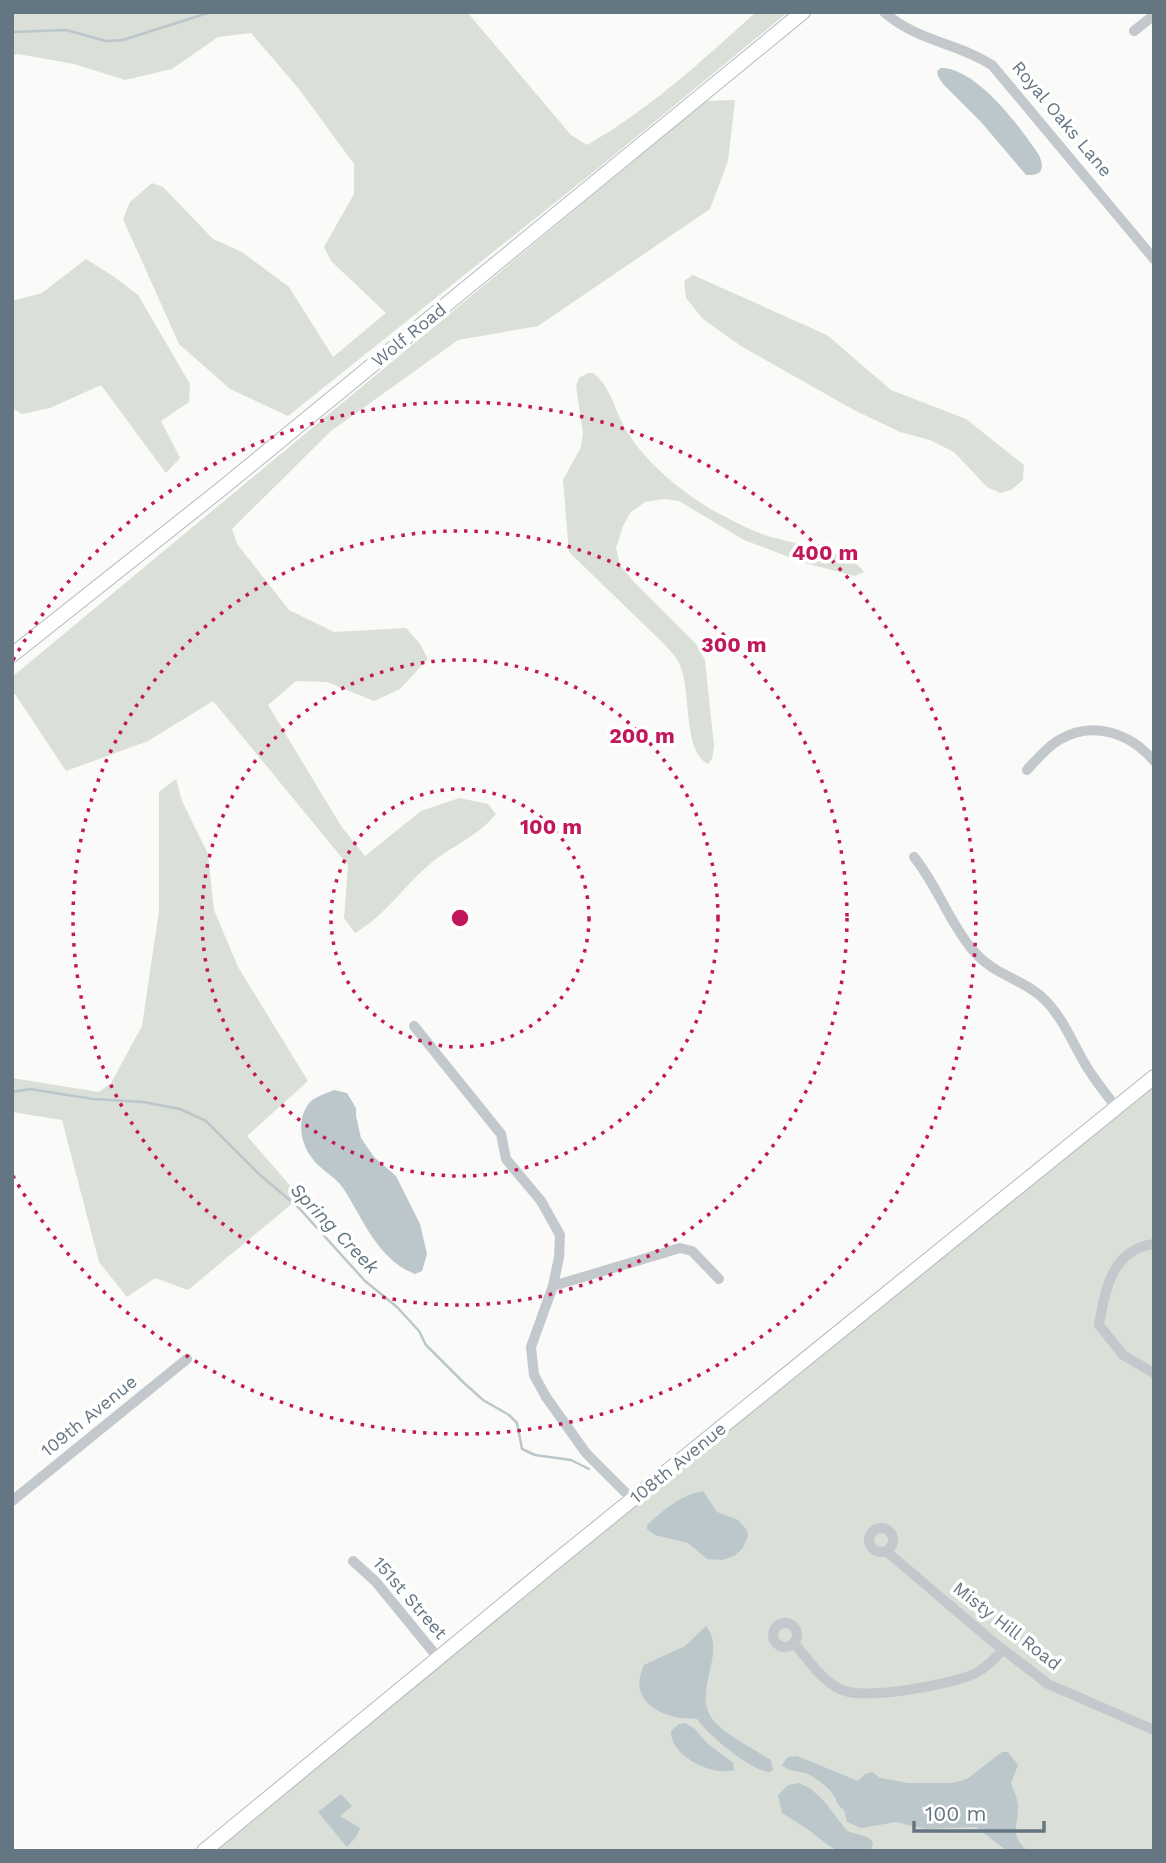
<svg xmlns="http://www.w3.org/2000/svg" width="1166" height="1863" viewBox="0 0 1166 1863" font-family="'Work Sans',sans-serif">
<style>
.green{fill:#dadfd7}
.water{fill:#bbc7cb}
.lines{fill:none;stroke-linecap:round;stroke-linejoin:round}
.stream{stroke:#bbc7cb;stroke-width:2.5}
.secondary-casing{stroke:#b3babf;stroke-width:16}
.street{stroke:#c3c8cc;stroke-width:10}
.secondary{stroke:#fff;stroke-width:14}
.ring{fill:none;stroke:#c2185b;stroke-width:3.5;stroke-dasharray:3.5 7}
.labels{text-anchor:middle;stroke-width:7;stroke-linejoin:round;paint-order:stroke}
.street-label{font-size:18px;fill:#657683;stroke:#fff}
.water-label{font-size:19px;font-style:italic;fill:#60757c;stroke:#fff}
.centre{fill:#c2185b;stroke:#fff;stroke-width:3.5}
.ring-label{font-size:21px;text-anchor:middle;font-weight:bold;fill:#c2185b;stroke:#fff;stroke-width:7;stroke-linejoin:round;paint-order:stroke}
</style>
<rect width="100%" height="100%" fill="#fafaf8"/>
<!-- green -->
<g class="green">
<path d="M 12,12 L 467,12 L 571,135 L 587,145 C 650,109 703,60 756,12 L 788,12 L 602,165 L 288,416 L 230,389 L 179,344 L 123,219 L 130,202 L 152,183 L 163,187 L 213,239 L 242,252 L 289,287 L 333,357 L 386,313 L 331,261 L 324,247 L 354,194 L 354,164 L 299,89 L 251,33 L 218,37 L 172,69 L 125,80 L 74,64 L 18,54 L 12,56 Z"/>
<path d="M 735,100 L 728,161 L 710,209 L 538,326 L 458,340 L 331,431 L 232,529 L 237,544 L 289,610 L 334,632 L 406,628 L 420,644 L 428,659 L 400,689 L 374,701 L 327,682 L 296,681 L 268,705 L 341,826 L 365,856 L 421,811 L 459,798 L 488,804 L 496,814 C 479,835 456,844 435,860 C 406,882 388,914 355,933 L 344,918 L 348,865 L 213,701 L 148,741 L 66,771 L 15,694 L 12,695 L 12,677 L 706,101 Z"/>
<path d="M 86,259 L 113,276 L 138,295 L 190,384 L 189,402 L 161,421 L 180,458 L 166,473 L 101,385 L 50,408 L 22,414 L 12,408 L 12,301 L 42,293 Z"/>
<path d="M 693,275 L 827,335 L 891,390 L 966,419 L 1024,465 L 1023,480 L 1011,490 L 1000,493 L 987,487 L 954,452 L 930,440 L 900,432 L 854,410 L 741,346 L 703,319 L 686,298 L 684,281 Z"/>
<path d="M 588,373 L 593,373 C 612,387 615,414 628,433 C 647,464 684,494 716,512 C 731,520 748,529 765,535 C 787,543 853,552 864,572 L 855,576 L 805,563 L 744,540 L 679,501 L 664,499 L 645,502 L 630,513 L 623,526 L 616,548 L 620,565 L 634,582 L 696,644 L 705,660 L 714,746 L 712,759 L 708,764 C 681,749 693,688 678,661 C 675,655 668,649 664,644 L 569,552 L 563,480 L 581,447 L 583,432 L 576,386 L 579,378 Z"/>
<path d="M 176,779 L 182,801 L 208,854 L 214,910 L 238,967 L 308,1081 L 247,1136 L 300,1197 L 188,1290 L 155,1278 L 127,1297 L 99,1262 L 62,1120 L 12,1112 L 12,1078 L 99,1092 L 111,1083 L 142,1026 L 159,911 L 159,792 Z"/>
<path d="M 1154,1078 L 1154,1851 L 211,1851 Z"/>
</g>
<!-- water -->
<g class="water">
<path d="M 941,68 C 977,68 1020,127 1039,155 C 1045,169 1042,176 1026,175 L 981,122 L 943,84 L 938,76 L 937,71 Z"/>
<path d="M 334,1090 L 347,1093 L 356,1108 L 356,1116 L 361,1138 L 374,1157 L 396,1176 L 420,1224 L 427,1254 L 422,1271 L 415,1274 C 377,1259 364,1220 343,1188 C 335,1176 320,1170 312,1158 C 300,1143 296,1118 310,1102 C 315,1097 327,1093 334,1090 Z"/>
<path d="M 703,1491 L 717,1512 L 738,1520 L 747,1530 L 748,1536 L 742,1549 L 734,1556 L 722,1560 L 707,1559 L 688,1543 L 655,1535 L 647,1529 L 647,1525 C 664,1510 680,1495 703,1491 Z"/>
<path d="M 706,1626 C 728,1652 691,1692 713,1720 C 725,1735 754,1749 771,1760 L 773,1770 L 769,1772 C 750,1770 708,1735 697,1719 C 690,1718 682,1719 675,1717 C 647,1710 631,1693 644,1665 L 685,1646 Z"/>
<path d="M 685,1723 L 695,1729 L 707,1743 L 733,1763 L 734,1770 C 713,1777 670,1756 671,1731 L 679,1724 Z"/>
<path d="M 1002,1752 L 1008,1752 L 1018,1765 L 1011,1783 C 1013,1790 1017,1797 1018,1804 C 1019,1825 1008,1835 1028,1851 L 1007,1851 L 976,1827 L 925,1829 L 896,1822 L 861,1828 L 847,1822 L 844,1810 C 836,1805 837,1799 831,1792 C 827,1786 819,1781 813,1777 C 804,1770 789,1773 782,1765 L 788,1757 L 797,1756 L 858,1781 L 865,1774 L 872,1772 L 880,1778 L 908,1783 L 952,1783 L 967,1779 Z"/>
<path d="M 799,1783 L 811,1789 L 824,1801 L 847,1831 L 867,1837 L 873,1842 L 872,1848 L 869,1851 L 838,1851 L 828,1845 L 806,1828 L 782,1813 L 778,1795 L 788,1785 Z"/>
<path d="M 341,1794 L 352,1806 L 340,1816 L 360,1828 L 356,1837 L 347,1847 L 318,1812 Z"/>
</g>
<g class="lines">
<!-- stream -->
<g class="stream">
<path d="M 12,32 L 66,30 L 106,41 L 123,40 L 211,12"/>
<path d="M 12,1092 L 30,1089 L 93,1099 L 143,1102 L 180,1109 L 206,1121 L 260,1175 L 299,1208 L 365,1281 L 397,1307 L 419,1331 L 426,1345 L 463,1382 L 483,1400 L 509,1415 L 517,1423 L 522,1449 L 535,1455 L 571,1460 L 589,1469"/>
</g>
<defs>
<g id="secondary">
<path d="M 12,655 L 220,490 L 803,12"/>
<path d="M 204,1851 L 555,1562 L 1154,1077"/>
</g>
</defs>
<!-- secondary casing -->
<use href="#secondary" class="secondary-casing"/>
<!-- street -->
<g class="street">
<path d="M 884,12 C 920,43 954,41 992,65 L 1154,259"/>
<path d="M 1134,31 L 1154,15"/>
<path d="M 1027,770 C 1037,759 1047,747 1059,740 C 1093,720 1130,733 1154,761"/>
<path d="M 914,857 C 937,885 948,920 971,948 C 993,976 1023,978 1045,1000 C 1063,1018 1072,1042 1085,1064 C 1094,1079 1105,1093 1116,1107"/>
<path d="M 414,1026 L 501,1134 L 506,1159 L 541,1201 L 560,1235 L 559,1257 L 553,1286 L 531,1347 L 534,1375 L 546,1397 L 586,1453 L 633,1500"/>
<path d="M 1154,1244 C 1112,1249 1105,1290 1099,1325 L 1123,1355 L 1154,1373"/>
<path d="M 553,1286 L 680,1248 L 692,1251 L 719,1279"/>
<path d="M 12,1501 L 187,1359"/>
<circle cx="881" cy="1540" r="12"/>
<path d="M 886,1551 L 992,1641 L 1048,1684 L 1154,1730"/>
<path d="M 353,1561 L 376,1582 L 439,1659"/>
<circle cx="785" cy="1635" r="12"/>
<path d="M 794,1643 C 808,1659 821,1680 840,1689 C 863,1701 949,1685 974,1674 C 986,1668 995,1659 1003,1649"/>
</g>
<!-- secondary -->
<use href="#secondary" class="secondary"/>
</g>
<!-- distance rings -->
<g class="ring">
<circle cx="460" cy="918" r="129"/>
<circle cx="460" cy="918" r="258"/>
<circle cx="460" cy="918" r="387"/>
<path d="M13 660A516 516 0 1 1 13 1176"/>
</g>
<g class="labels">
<!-- street labels -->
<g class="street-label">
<text transform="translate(1062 119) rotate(50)" y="6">Royal Oaks Lane</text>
<text transform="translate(409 335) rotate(-39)" y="6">Wolf Road</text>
<text transform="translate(89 1416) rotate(-39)" y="6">109th Avenue</text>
<text transform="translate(678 1463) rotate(-39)" y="6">108th Avenue</text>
<text transform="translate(410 1598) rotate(49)" y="6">151st Street</text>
<text transform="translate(1007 1626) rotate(38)" y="6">Misty Hill Road</text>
</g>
<!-- water labels -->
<g class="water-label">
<text transform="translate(335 1228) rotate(46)" y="7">Spring Creek</text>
</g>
</g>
<circle cx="460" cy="918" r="10" class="centre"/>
<g class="ring-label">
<text x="825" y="560">400 m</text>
<text x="734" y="652">300 m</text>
<text x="642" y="743">200 m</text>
<text x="551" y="834">100 m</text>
</g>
<!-- border -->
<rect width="1166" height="1863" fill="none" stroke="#657683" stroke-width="28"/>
<!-- scale -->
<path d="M914 1821v10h130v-10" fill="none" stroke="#657683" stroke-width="3.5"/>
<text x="925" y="1821" font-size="21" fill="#657683" stroke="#ffffff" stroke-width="5" paint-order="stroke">100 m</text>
</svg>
